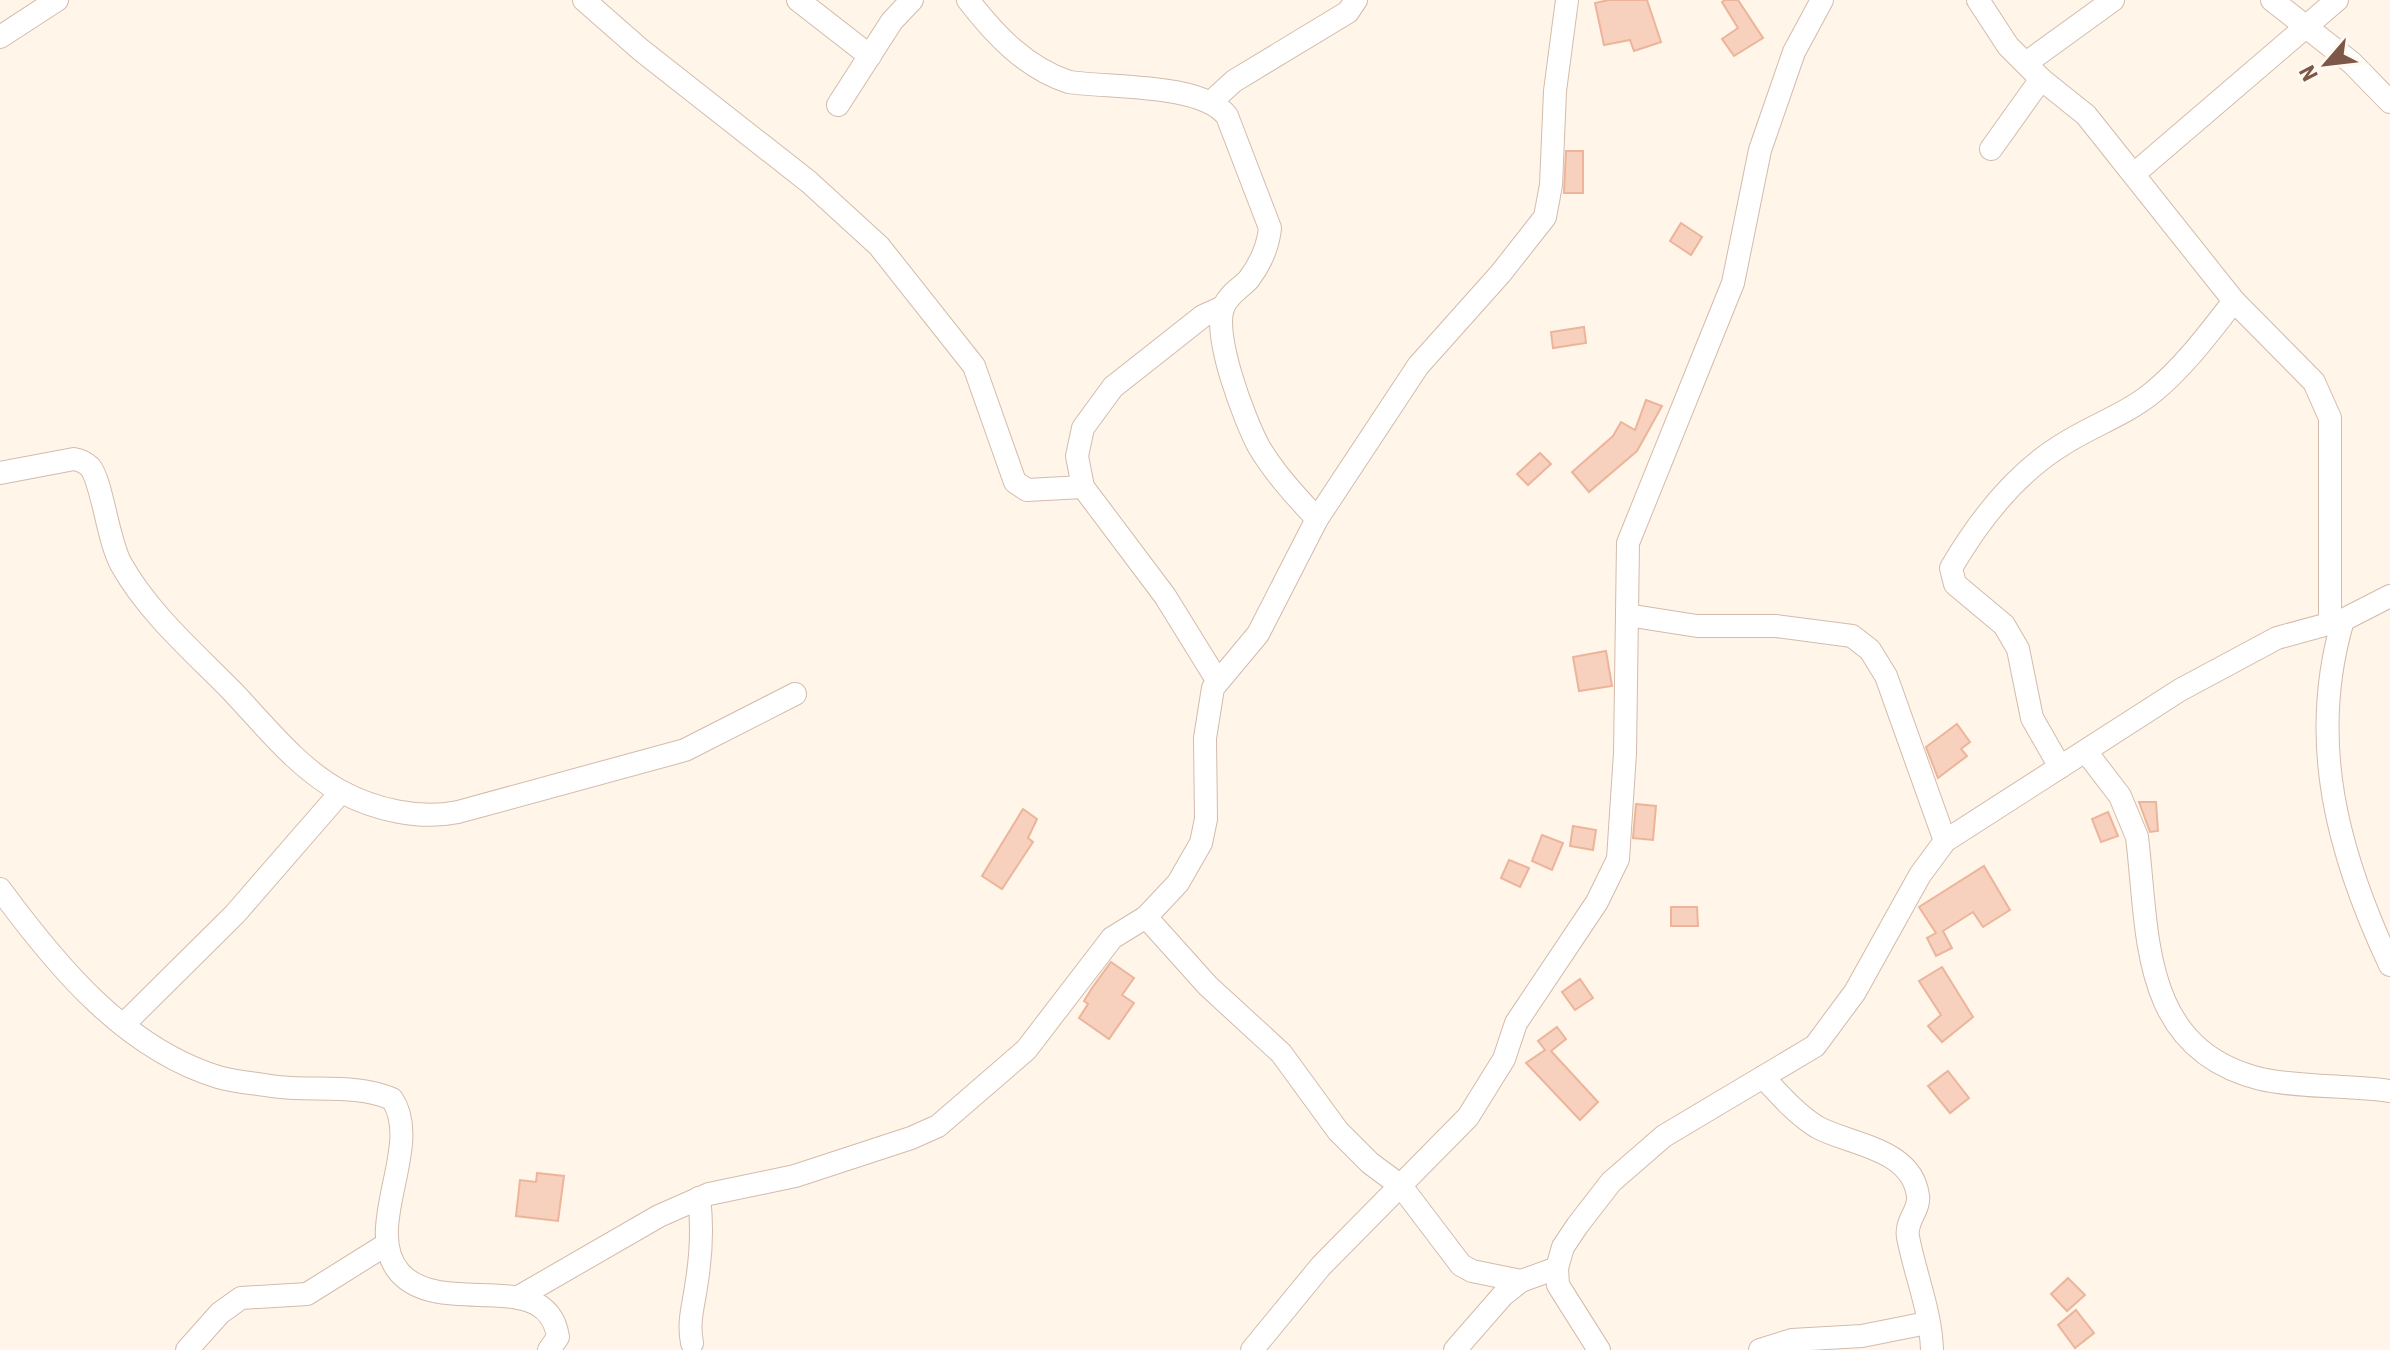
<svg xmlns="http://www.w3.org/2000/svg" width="2390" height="1350" viewBox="0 0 2390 1350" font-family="'Roboto Condensed',sans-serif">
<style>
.building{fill:#f7d1bd;stroke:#ecb59b;stroke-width:2}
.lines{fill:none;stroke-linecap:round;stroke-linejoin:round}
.minor-casing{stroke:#d3bbac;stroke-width:24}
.minor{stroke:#fff;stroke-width:22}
</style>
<rect width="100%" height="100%" fill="#fff5e8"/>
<!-- building -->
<g class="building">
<path d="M 1609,0 L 1647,0 L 1661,42 L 1634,51 L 1630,40 L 1604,45 L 1595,3 Z"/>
<path d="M 1725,0 L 1738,0 L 1763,38 L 1734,56 L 1722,39 L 1738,28 L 1722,2 Z"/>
<path d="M 1566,151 L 1583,151 L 1583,193 L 1564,193 Z"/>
<path d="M 1681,223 L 1702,237 L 1691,255 L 1670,241 Z"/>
<path d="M 1584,327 L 1586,343 L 1553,348 L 1551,332 Z"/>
<path d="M 1646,400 L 1662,406 L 1637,451 L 1589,492 L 1572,472 L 1613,436 L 1621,422 L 1635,430 Z"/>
<path d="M 1540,453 L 1551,464 L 1528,485 L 1517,474 Z"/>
<path d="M 1606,651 L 1612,686 L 1579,691 L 1573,657 Z"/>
<path d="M 1957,724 L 1970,742 L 1961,749 L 1967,756 L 1938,778 L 1926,747 Z"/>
<path d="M 2139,802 L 2156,802 L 2158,831 L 2150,832 Z"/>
<path d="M 1636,804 L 1656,806 L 1653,840 L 1633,838 Z"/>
<path d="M 1023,809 L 1037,819 L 1028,838 L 1033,842 L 1002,889 L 982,876 Z"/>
<path d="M 2108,812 L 2118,836 L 2101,842 L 2092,819 Z"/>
<path d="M 1573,826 L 1596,830 L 1593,850 L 1570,846 Z"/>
<path d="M 1542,835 L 1563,843 L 1552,870 L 1532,861 Z"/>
<path d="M 1509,860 L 1529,868 L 1520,887 L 1501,878 Z"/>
<path d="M 1984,866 L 2010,910 L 1983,927 L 1973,912 L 1943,931 L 1952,948 L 1936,956 L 1927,938 L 1936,933 L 1919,907 Z"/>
<path d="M 1671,907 L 1697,907 L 1698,926 L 1671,926 Z"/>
<path d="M 1111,962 L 1134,978 L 1122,995 L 1134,1003 L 1109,1039 L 1079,1018 L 1088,1004 L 1084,1001 L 1092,988 Z"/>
<path d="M 1942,967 L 1973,1017 L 1942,1042 L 1928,1026 L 1941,1015 L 1919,981 Z"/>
<path d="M 1580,979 L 1593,998 L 1575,1010 L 1562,992 Z"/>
<path d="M 1557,1027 L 1566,1039 L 1551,1051 L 1598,1102 L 1580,1120 L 1526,1063 L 1545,1050 L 1538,1041 Z"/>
<path d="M 1948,1071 L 1969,1098 L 1950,1113 L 1928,1086 Z"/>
<path d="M 537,1173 L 564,1176 L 558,1221 L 516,1216 L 520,1180 L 536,1182 Z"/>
<path d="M 2068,1278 L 2085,1295 L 2067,1311 L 2051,1294 Z"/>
<path d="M 2076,1310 L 2094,1333 L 2075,1348 L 2058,1325 Z"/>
</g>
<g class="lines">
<defs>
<g id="minor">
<path d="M 584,0 L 641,50 L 809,182 L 879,246 L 974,366 L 1015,482 L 1027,490 L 1083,487"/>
<path d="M 798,0 L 870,56"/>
<path d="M 968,0 C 995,35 1026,68 1069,82 C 1109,88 1202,83 1227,116 L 1270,228 C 1268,247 1261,263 1249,279 C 1241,288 1229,294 1224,306 C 1211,333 1245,421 1259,447 C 1275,474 1296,496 1317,519"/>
<path d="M 1978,0 L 2008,46 L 2041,79 L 2086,115 L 2234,301 L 2314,382 L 2330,418 L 2330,622"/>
<path d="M 2272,0 L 2352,63 L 2390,102"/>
<path d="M 0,37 L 57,0"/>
<path d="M 2026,63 L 2113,0"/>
<path d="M 1211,102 L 1234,81 L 1348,12 L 1356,0"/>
<path d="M 838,105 L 892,21 L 912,0"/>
<path d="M 1991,149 L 2041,79"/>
<path d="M 2134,174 L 2337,0"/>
<path d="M 0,473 L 74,459 C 80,460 85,462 90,467 C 102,481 108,541 121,564 C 149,614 194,652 233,692 C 266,727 298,768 340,791 C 375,810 420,820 458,812 L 685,750 L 795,694"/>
<path d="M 1627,615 L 1697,626 L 1776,626 L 1852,636 L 1870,650 L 1886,676 L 1945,841"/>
<path d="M 2343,620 C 2307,742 2338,854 2390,965"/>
<path d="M 1217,680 L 1165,596 L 1083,487 L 1077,456 L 1083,428 L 1113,387 L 1203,316 L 1223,307"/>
<path d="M 2087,753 L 2120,796 L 2137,837 C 2149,934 2139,1049 2261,1079 C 2302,1088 2348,1085 2390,1091"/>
<path d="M 2060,767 L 2032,718 L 2018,649 L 2004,625 L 1955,584 L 1951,568 C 1978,522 2016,473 2062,445 C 2091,426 2125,415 2152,393 C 2184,367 2209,333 2234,301"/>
<path d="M 0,889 C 56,965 124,1048 218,1077 C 235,1082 254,1083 271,1086 C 310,1092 356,1083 392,1099 C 424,1146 361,1229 400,1273 C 442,1319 547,1265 558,1337 L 549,1350"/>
<path d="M 1146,917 L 1208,986 L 1281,1053 L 1338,1131 L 1370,1163 L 1401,1186 L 1461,1265 L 1472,1271 L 1521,1281"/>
<path d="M 123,1025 L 235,914 L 341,792"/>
<path d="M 1763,1077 C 1780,1095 1796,1114 1817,1127 C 1850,1145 1912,1148 1918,1196 C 1920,1210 1905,1221 1908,1237 C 1915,1274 1931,1312 1932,1350"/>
<path d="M 522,1295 L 659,1216 L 709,1194 L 795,1176 L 911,1138 L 938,1126 L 1026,1050 L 1112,938 L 1146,917 L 1178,883 L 1201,843 L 1206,819 L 1205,738 L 1213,688 L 1258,634 L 1317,519 L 1418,366 L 1501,273 L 1545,217 L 1551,185 L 1555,91 L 1567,0"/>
<path d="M 692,1343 C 688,1322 693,1308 696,1287 C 701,1257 703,1228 699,1198"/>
<path d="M 187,1350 L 220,1313 L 241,1298 L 307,1294 L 387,1244"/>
<path d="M 1252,1350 L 1321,1266 L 1468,1117 L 1504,1059 L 1516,1023 L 1597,902 L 1618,859 L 1625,753 L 1628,543 L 1733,283 L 1760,150 L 1794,52 L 1822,0"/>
<path d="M 1455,1350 L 1503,1295 L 1521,1281 L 1557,1268"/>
<path d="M 1599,1350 L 1558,1285 L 1557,1268 L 1563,1247 L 1577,1226 L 1611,1182 L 1664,1136 L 1815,1046 L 1855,992 L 1920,875 L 1945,841 L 2180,690 L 2277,638 L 2343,620 L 2390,596"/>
<path d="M 1760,1350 L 1792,1340 L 1862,1336 L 1927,1323"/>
</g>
</defs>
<!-- minor casing -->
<use href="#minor" class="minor-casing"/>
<!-- minor -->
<use href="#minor" class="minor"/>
</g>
<!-- north arrow -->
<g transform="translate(2326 64) rotate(242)" stroke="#fff9f1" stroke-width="6" paint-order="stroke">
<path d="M0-6L14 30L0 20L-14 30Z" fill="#7d5848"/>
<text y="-12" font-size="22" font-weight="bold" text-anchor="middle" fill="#7d5848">N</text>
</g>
</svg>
